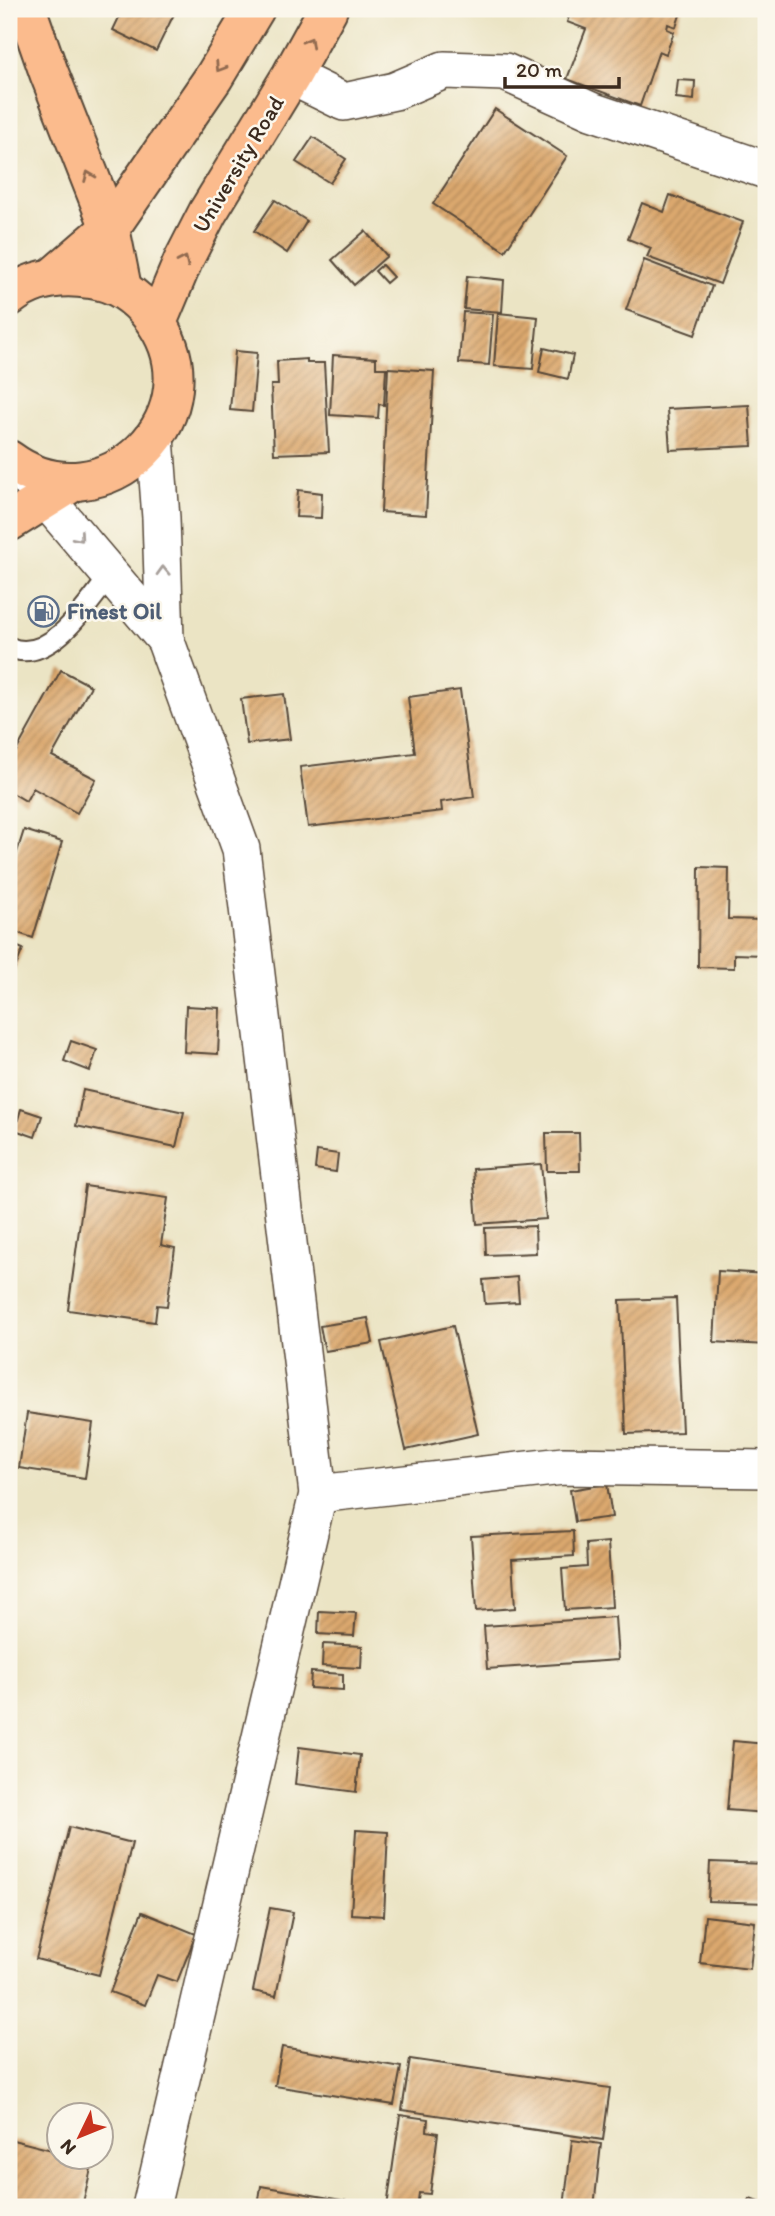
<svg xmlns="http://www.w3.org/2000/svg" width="775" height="2216" viewBox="0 0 775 2216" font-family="Itim,sans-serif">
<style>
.building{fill:url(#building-hatch)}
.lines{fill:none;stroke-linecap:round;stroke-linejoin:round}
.lane-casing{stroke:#554637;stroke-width:23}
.street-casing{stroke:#554637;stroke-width:40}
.primary-casing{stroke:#554637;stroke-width:42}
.highway-casing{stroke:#554637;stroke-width:42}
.lane{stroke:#fff;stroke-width:19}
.street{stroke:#fff;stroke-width:37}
.primary{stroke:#fbbb8d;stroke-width:38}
.highway{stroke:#fbbb8d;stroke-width:38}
.oneway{stroke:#916b50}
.oneway2{stroke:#a79f9a}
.labels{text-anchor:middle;stroke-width:5;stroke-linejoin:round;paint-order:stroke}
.street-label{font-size:23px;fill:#3b2a1e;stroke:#fbf7ec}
.service-label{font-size:23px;font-weight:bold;fill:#4e5e75;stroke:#fbf7ec;text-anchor:start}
</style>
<defs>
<pattern id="building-hatch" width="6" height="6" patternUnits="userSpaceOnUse" patternTransform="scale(1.75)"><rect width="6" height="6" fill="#dba86e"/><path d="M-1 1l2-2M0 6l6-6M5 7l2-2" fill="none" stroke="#b3895a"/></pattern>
</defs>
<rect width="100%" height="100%" fill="#fbf7ec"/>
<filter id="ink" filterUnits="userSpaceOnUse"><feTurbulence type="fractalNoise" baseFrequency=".0143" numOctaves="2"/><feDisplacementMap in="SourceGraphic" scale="14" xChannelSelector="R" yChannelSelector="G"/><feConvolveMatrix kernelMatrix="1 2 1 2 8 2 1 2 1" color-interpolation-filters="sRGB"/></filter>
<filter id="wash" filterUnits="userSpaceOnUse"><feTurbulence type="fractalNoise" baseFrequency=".00686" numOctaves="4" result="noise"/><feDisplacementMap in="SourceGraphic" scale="28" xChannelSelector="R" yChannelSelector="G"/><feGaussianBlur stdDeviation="1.57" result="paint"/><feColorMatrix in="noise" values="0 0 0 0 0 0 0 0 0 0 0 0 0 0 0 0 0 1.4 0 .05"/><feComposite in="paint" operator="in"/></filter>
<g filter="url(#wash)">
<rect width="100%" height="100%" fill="#ebe4c4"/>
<g id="blocks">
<!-- building -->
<g class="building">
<path d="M 123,9 L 176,10 L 156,51 L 113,30 Z"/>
<path d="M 572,9 L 682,9 L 676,27 L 668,24 L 667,29 L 674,32 L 666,54 L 659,51 L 640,106 L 567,79 L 586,29 L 567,22 Z"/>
<path d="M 678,80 L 695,81 L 694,100 L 676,98 Z"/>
<path d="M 495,109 L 567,156 L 505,251 L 433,204 Z"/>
<path d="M 313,137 L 346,159 L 330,183 L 296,162 Z"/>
<path d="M 670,195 L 743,222 L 720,284 L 647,257 L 651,248 L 628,239 L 642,203 L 664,212 Z"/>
<path d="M 275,200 L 307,221 L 287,253 L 254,231 Z"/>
<path d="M 365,231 L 387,256 L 354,285 L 332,260 Z"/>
<path d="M 644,260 L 712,286 L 695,335 L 626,310 Z"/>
<path d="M 382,265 L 393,277 L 386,283 L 375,271 Z"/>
<path d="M 467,276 L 504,280 L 502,312 L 464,309 Z"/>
<path d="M 463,312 L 493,314 L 489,365 L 459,363 Z"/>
<path d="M 498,313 L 538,317 L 533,369 L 494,366 Z"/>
<path d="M 544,348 L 573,355 L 568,379 L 539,372 Z"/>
<path d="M 235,351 L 257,353 L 252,412 L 230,410 Z"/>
<path d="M 333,355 L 376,358 L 376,368 L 386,368 L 384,405 L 379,404 L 378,418 L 330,415 Z"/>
<path d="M 307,359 L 307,363 L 324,363 L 329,452 L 274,454 L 271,385 L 278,385 L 277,361 Z"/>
<path d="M 388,368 L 434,371 L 426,515 L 381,512 Z"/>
<path d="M 749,405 L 752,446 L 670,450 L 667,409 Z"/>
<path d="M 298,490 L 322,493 L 321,518 L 296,517 Z"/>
<path d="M 61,670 L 91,686 L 52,756 L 96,779 L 77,813 L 33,788 L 26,801 L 9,791 L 9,764 Z"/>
<path d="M 460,690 L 474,797 L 441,802 L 442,811 L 308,827 L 300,767 L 415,753 L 408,697 Z"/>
<path d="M 284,694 L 290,739 L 247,744 L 241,699 Z"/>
<path d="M 24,830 L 62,842 L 33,938 L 9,930 L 9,878 Z"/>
<path d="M 699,867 L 729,868 L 728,919 L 763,920 L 763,955 L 734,954 L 734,968 L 698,967 Z"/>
<path d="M 9,943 L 23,949 L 9,983 Z"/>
<path d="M 186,1006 L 220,1008 L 218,1054 L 184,1052 Z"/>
<path d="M 71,1041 L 97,1050 L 90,1071 L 64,1061 Z"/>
<path d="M 83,1090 L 184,1112 L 176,1147 L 76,1126 Z"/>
<path d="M 21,1109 L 42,1116 L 35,1137 L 15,1130 Z"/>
<path d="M 546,1133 L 579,1133 L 580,1171 L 547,1171 Z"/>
<path d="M 317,1151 L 338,1154 L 336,1172 L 315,1169 Z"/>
<path d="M 541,1164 L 546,1219 L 477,1224 L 473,1169 Z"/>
<path d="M 85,1186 L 168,1198 L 161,1245 L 175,1248 L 167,1306 L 157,1305 L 155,1322 L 68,1310 Z"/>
<path d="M 535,1226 L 536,1253 L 486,1255 L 485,1228 Z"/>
<path d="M 718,1271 L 766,1274 L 766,1345 L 714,1342 Z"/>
<path d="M 517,1277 L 519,1302 L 485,1304 L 483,1280 Z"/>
<path d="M 676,1298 L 682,1432 L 626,1434 L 620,1300 Z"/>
<path d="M 368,1318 L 373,1343 L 325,1351 L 320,1326 Z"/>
<path d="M 453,1326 L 478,1434 L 406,1450 L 381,1342 Z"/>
<path d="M 27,1413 L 93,1423 L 85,1478 L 19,1468 Z"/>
<path d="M 607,1484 L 612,1517 L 575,1522 L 570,1490 Z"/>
<path d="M 573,1531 L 574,1556 L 512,1560 L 515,1608 L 476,1611 L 471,1536 Z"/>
<path d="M 608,1542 L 612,1607 L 565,1610 L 562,1569 L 587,1567 L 586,1544 Z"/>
<path d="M 319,1611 L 356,1613 L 354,1636 L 318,1634 Z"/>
<path d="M 615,1617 L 618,1660 L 487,1669 L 484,1626 Z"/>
<path d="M 323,1644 L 362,1646 L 361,1668 L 322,1666 Z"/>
<path d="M 311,1672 L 343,1674 L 343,1690 L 310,1688 Z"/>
<path d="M 733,1741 L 766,1744 L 766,1813 L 727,1810 Z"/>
<path d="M 299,1747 L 360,1755 L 356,1792 L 295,1784 Z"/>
<path d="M 69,1827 L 132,1843 L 99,1975 L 36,1959 Z"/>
<path d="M 356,1830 L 388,1832 L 384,1916 L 351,1914 Z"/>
<path d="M 710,1862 L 766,1864 L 766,1903 L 708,1901 Z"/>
<path d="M 270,1908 L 293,1912 L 276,1996 L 253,1991 Z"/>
<path d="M 142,1912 L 196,1934 L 177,1982 L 157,1975 L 145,2005 L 110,1992 Z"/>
<path d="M 705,1916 L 755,1922 L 750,1969 L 700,1963 Z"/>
<path d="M 282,2047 L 401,2067 L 394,2105 L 275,2086 Z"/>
<path d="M 410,2059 L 610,2088 L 603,2140 L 402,2110 Z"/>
<path d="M 400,2115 L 428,2119 L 427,2131 L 438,2133 L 430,2194 L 419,2193 L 417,2207 L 387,2207 Z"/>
<path d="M 9,2139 L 60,2152 L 60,2156 L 80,2156 L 93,2160 L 82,2207 L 9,2207 Z"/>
<path d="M 572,2140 L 601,2144 L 594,2207 L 564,2207 Z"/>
<path d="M 261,2186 L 375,2206 L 374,2207 L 258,2207 Z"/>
<path d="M 750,2199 L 766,2205 L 766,2207 L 747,2207 Z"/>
</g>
</g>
</g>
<g filter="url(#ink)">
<use href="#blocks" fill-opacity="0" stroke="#554637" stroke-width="2"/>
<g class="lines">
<defs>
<path id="lane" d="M 9,647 C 49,667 90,601 111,574"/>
<g id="street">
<path d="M 291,76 L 344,102 L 395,91 L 444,70 L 505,72 L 591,111 L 766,170"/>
<path d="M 27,477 L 165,639"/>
<path d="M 318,1494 L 563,1466 L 766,1469"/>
<path d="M 151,2207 L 318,1494 L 241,849 L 165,639 L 161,518 L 155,438"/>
</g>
<path id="primary" d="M 24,9 L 30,19 L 49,73 L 110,228 L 122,288"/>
<g id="highway">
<path d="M 53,277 L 110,228 L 214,77 L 255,9"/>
<path d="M 9,297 C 33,278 60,274 90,279 C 115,282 136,296 152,317 C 223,411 104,530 9,460"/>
<path d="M 157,323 L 183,261 L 208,212 L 291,76 L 328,9"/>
<path d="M 9,522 L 73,482"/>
</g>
</defs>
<!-- lane casing -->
<use href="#lane" class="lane-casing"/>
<!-- street casing -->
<use href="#street" class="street-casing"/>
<!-- primary casing -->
<use href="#primary" class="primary-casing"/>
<!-- highway casing -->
<use href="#highway" class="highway-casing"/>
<!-- lane -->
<use href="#lane" class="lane"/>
<!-- street -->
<use href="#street" class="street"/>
<!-- primary -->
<use href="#primary" class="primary"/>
<!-- highway -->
<use href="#highway" class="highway"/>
</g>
<!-- one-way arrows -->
<defs><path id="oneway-chevron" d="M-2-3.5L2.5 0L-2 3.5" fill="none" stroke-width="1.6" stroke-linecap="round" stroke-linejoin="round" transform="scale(1.75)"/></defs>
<g class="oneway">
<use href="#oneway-chevron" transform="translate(309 42) rotate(-61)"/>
<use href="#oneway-chevron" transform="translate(220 67) rotate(122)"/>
<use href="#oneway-chevron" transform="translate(89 176) rotate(-112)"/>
<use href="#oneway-chevron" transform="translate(184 261) rotate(-65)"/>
</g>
<g class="oneway2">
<use href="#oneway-chevron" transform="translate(79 537) rotate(49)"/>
<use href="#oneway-chevron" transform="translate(163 571) rotate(-92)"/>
</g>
</g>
<!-- icons -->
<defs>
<symbol id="fuel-ring" viewBox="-11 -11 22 22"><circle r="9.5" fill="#fbf7ec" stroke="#5c6f8a" stroke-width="1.5"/><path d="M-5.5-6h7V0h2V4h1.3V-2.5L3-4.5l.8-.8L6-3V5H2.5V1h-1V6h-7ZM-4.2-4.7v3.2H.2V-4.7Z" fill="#5c6f8a"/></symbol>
</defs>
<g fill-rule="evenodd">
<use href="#fuel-ring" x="26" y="594" width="35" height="35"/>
</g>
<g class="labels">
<!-- street labels -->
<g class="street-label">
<text transform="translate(238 164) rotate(-59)" y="8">University Road</text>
</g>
<!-- service labels -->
<g class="service-label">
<text x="67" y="619">Finest Oil</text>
</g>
</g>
<!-- margin -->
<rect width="775" height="2216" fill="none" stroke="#fbf7ec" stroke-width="35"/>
<!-- north arrow -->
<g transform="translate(80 2136) rotate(227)"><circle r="33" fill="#fbf7ec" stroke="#aea59a" stroke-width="2"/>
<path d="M0-5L12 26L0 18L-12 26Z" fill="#c8321e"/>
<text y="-10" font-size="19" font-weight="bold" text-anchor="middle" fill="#3b2a1e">N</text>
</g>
<!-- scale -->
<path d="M505 77v10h114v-10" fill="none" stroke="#3b2a1e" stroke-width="3.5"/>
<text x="516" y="77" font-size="21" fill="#3b2a1e" stroke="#fbf7ec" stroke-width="5" paint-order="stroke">20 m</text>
</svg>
